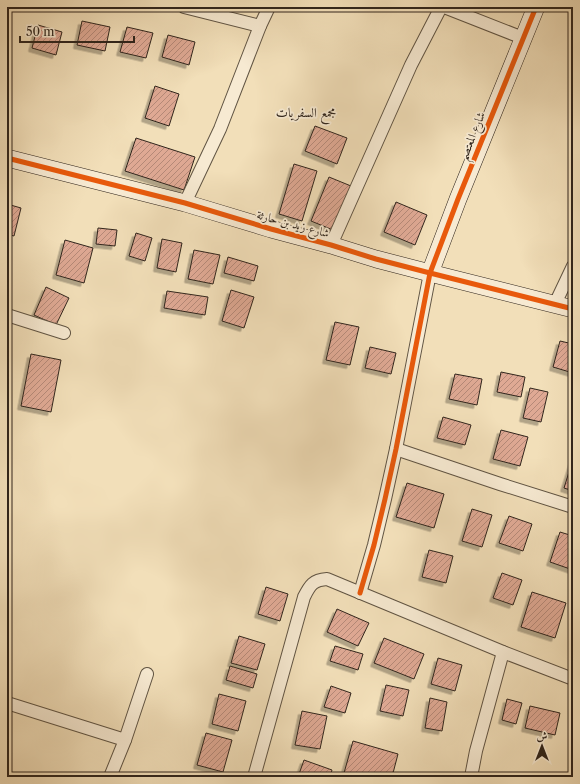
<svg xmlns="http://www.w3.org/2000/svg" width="580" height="784" viewBox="0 0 580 784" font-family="'Libre Caslon Text',Amiri,serif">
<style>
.building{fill:url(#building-hatch);stroke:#30251c;filter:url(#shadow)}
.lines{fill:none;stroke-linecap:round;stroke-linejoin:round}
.street-casing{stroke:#605443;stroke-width:14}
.secondary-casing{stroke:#30251c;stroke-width:18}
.street{stroke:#f7ead2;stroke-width:12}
.secondary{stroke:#f7ead2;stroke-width:17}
.cycleway-casing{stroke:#f7ead2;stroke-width:8}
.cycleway{stroke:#e8590c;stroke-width:5}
.labels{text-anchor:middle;stroke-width:3.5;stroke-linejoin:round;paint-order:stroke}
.street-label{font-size:12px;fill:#30251c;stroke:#f7ead2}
.neighbourhood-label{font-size:13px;fill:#30251c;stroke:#f7ead2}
</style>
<defs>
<pattern id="building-hatch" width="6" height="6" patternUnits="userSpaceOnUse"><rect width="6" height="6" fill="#dfa994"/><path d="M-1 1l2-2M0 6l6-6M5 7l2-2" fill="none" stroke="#b58978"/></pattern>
<filter id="shadow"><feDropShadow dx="-3.5" dy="3.5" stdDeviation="0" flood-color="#0004"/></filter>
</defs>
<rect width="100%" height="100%" fill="#f2dfb9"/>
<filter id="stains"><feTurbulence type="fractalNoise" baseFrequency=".005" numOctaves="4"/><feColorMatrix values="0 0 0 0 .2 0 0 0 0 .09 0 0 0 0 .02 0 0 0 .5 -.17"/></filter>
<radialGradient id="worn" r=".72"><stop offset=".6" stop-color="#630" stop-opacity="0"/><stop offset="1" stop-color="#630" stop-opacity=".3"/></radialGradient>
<!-- building -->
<g class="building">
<path d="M 82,21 L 110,27 L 105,51 L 77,45 Z"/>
<path d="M 38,25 L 62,32 L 56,55 L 32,48 Z"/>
<path d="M 127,27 L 153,33 L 146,58 L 120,52 Z"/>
<path d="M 168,35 L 195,42 L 189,65 L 162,57 Z"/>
<path d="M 155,86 L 179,94 L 169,126 L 145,118 Z"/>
<path d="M 315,126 L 347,138 L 337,164 L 305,151 Z"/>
<path d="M 136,138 L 195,157 L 184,190 L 125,171 Z"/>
<path d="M 294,164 L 317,171 L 302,221 L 279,214 Z"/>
<path d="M 329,177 L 351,186 L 333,230 L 311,221 Z"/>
<path d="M 396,202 L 427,215 L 415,245 L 384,232 Z"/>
<path d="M 7,204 L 21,208 L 14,236 L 7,234 Z"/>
<path d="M 98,228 L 117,230 L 115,246 L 96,244 Z"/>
<path d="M 136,233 L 152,238 L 145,261 L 129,256 Z"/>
<path d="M 162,239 L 182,243 L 176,272 L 157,268 Z"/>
<path d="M 65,240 L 93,248 L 84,283 L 56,275 Z"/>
<path d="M 194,250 L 220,255 L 213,284 L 188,279 Z"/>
<path d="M 228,257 L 258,266 L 254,281 L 224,273 Z"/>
<path d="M 46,287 L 69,298 L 56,325 L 34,315 Z"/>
<path d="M 231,290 L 254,297 L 244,328 L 222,321 Z"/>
<path d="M 167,291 L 208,297 L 205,315 L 164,308 Z"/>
<path d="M 335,322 L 359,327 L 350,365 L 326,360 Z"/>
<path d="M 560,341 L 573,344 L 573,373 L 553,367 Z"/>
<path d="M 370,347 L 396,353 L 391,374 L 365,368 Z"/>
<path d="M 31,354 L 61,360 L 51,412 L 21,406 Z"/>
<path d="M 501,372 L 525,377 L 521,397 L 497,392 Z"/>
<path d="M 455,374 L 482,379 L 477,405 L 449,399 Z"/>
<path d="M 530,388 L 548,392 L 541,422 L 523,418 Z"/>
<path d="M 443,417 L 471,425 L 465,445 L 437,438 Z"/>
<path d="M 501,430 L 528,437 L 520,466 L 493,459 Z"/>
<path d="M 573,459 L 573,491 L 564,488 Z"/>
<path d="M 407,483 L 444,494 L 434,528 L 396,517 Z"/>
<path d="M 472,509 L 492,515 L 482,547 L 462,541 Z"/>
<path d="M 509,516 L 532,524 L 523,551 L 499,543 Z"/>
<path d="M 560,532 L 573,536 L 573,570 L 550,562 Z"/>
<path d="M 429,550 L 453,556 L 446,583 L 422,577 Z"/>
<path d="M 502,573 L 522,580 L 513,605 L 493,598 Z"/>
<path d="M 266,587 L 288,594 L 280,621 L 258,614 Z"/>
<path d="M 532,592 L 566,603 L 555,638 L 521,627 Z"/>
<path d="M 337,609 L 369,623 L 358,646 L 327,632 Z"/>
<path d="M 239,636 L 265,644 L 257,670 L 231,663 Z"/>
<path d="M 384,638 L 424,654 L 414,679 L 374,663 Z"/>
<path d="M 335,646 L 363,654 L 358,670 L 330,661 Z"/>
<path d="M 438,658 L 462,665 L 455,691 L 431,684 Z"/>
<path d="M 230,666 L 257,674 L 253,688 L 226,680 Z"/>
<path d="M 386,685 L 409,690 L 403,716 L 380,711 Z"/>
<path d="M 331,686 L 351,693 L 345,713 L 324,707 Z"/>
<path d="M 219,694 L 246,701 L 238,731 L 212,724 Z"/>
<path d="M 430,698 L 447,702 L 442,731 L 425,728 Z"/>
<path d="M 507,699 L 522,703 L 516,724 L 502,720 Z"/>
<path d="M 530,706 L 560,713 L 555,735 L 525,728 Z"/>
<path d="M 302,711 L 327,716 L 320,749 L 295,745 Z"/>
<path d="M 206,733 L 232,740 L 223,772 L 197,765 Z"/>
<path d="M 353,741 L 398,754 L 392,777 L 358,777 L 344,773 Z"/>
<path d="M 304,760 L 332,770 L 330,777 L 298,777 Z"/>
</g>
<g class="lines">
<defs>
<g id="street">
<path d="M 184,7 L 260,26"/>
<path d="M 444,7 L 523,38"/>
<path d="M 185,203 L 220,129 L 260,26 L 269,7"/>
<path d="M 331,245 L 411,65 L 441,7"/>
<path d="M 555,304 L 573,266"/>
<path d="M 7,315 L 64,333"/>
<path d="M 396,449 L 500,484 L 573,507"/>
<path d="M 360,593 L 374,545 L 385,499 L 396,449 L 430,273"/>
<path d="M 7,703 L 125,740"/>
<path d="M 110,777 L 125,740 L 147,674"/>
<path d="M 254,777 L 304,597 C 310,585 313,580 327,579 L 503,652 L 573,679"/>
<path d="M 471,777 L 476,751 L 503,652"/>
</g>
<g id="secondary">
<path d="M 7,158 L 185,203 L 271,229 L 331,245 L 376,259 L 430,273 L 573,309"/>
<path d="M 430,273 L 458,199 L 536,7"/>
</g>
</defs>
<!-- street casing -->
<use href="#street" class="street-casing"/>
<!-- secondary casing -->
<use href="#secondary" class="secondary-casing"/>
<!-- street -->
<use href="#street" class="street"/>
<!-- secondary -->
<use href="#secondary" class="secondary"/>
<defs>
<g id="cycleway">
<path d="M 7,158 L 185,203 L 271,229 L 331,245 L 376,259 L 430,273 L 573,309"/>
<path d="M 360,593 L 374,545 L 385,499 L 396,449 L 430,273 L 458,199 L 536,7"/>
</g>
</defs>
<!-- cycleway casing -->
<use href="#cycleway" class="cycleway-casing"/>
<!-- cycleway -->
<use href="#cycleway" class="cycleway"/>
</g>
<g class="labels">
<!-- street labels -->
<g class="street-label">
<text transform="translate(472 136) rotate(-68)" y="4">شارع المعتصم</text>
<text transform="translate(293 224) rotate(15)" y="4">شارع زيد بن حارثة</text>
</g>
<!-- neighbourhood labels -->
<g class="neighbourhood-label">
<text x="306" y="117">مجمع السفريات</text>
</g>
</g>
<!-- margin -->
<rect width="580" height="784" fill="none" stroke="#f2dfb9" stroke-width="24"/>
<rect x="8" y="8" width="564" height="768" fill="none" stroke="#30251c" stroke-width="2"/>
<rect x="12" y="12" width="556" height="760" fill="none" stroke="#30251c"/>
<!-- north arrow -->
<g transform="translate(542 746)" stroke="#f7ead2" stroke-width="3" paint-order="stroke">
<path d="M0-3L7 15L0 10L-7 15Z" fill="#30251c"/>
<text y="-6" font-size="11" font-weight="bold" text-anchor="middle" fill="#30251c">ش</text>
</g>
<!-- scale -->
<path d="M20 36v6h114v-6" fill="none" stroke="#30251c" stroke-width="2"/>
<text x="26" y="36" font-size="12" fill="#30251c" stroke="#f7ead2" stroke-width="3" paint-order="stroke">50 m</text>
<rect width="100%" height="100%" filter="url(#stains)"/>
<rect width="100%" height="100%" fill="url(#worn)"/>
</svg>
